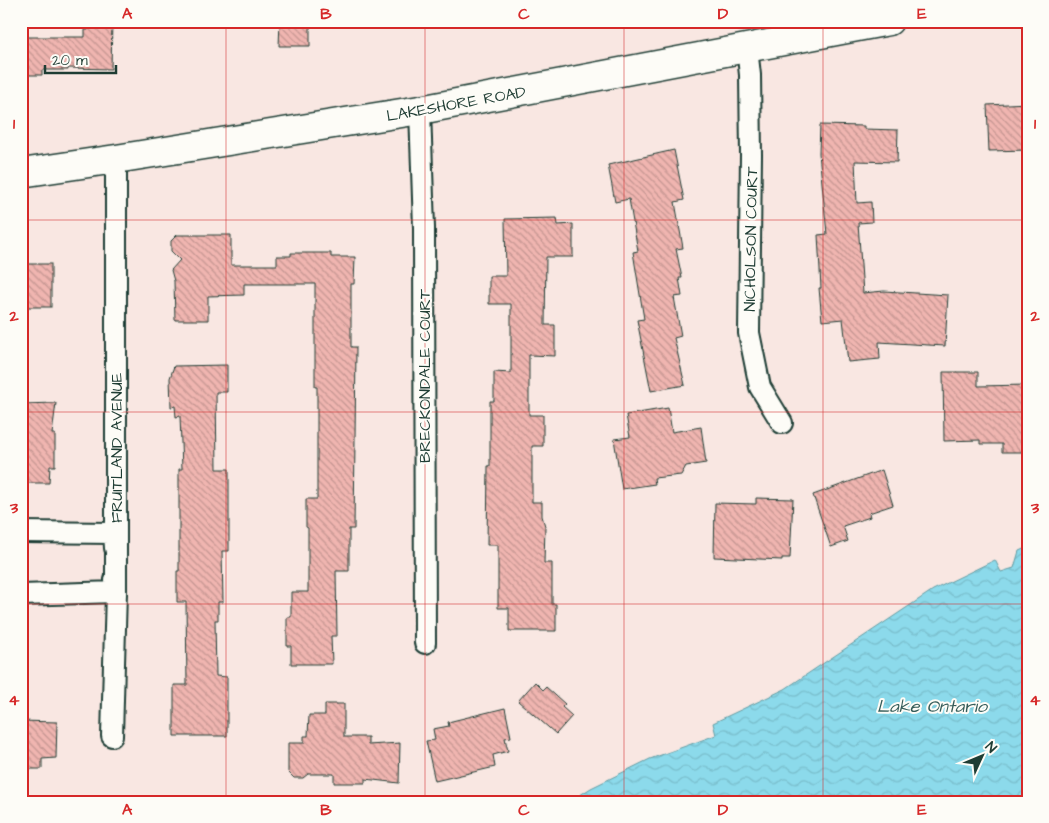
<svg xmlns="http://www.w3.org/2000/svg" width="1049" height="823" viewBox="0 0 1049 823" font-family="'Architects Daughter',sans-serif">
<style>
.water{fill:url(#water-waves);stroke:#609ba2}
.building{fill:url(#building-back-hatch);stroke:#1f3d34}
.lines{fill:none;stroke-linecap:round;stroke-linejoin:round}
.minor-casing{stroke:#1f3d34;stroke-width:24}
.primary-casing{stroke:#1f3d34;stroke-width:31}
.minor{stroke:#fdfcf7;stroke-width:20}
.primary{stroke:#fdfcf7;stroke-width:28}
.grid{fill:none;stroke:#d62828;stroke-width:1;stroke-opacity:0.55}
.labels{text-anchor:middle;stroke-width:4;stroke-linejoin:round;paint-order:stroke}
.street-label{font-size:16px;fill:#1f3d34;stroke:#fdfcf7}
.water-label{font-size:18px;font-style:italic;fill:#355c59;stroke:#fdfcf7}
.neatline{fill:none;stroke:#d62828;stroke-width:2}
.grid-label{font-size:16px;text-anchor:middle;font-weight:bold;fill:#d62828}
</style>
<defs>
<pattern id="water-waves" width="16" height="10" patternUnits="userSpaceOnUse" patternTransform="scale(1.25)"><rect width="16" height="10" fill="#8cdaeb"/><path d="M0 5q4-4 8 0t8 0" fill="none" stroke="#78bcca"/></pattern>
<pattern id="building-back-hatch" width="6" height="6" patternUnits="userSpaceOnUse" patternTransform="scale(1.25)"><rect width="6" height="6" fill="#f0b5b0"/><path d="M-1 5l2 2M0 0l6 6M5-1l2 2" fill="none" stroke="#c29490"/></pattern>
</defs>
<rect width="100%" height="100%" fill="#f9e7e2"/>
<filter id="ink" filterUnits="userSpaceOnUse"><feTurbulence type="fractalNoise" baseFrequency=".02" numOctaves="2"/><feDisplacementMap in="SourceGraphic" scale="10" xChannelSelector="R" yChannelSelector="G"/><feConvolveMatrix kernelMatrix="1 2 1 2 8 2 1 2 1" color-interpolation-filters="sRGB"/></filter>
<g filter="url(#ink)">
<!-- water -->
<path class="water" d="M 1028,547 L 1028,802 L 569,802 L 591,788 L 650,759 L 716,735 L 713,723 L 785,689 L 933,590 L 995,560 L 1001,572 L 1014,568 L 1019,551 Z"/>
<!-- building -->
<g class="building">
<path d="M 88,21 L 112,21 L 111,69 L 68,68 L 68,70 L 42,70 L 42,75 L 24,75 L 24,65 L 21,65 L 21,40 L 24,40 L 24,37 L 85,37 L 85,30 L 88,30 Z"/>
<path d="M 280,21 L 310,21 L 310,46 L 279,46 Z"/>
<path d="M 1028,103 L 1028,150 L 989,151 L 987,105 Z"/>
<path d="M 820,125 L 864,126 L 864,129 L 898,130 L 897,162 L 855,161 L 857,203 L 871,202 L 872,222 L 858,223 L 863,293 L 884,291 L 948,295 L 945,346 L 879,342 L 880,359 L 848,362 L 843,319 L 822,321 L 819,288 L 821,288 L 818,235 L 827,234 L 819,153 Z"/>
<path d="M 674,150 L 684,200 L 675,202 L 683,248 L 676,249 L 682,278 L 679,278 L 682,296 L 674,297 L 681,336 L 674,338 L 685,385 L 651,391 L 637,320 L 644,319 L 633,252 L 638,251 L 629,199 L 615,202 L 608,165 Z"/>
<path d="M 557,218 L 558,225 L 573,224 L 573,257 L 546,257 L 545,325 L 555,325 L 555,356 L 529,355 L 529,415 L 543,415 L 543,446 L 532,446 L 532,502 L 542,502 L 542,516 L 545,526 L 544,563 L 552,563 L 552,604 L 556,604 L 556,631 L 509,631 L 509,608 L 498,608 L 498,545 L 487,545 L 488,466 L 490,466 L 490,401 L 494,401 L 494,372 L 511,373 L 511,304 L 489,304 L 489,276 L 506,276 L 505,219 Z"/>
<path d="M 177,235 L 231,235 L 231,265 L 277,265 L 277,256 L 291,256 L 291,253 L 331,253 L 331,257 L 355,257 L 354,284 L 351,284 L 351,347 L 356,347 L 354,529 L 349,529 L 349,571 L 336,571 L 337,636 L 331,636 L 332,664 L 291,664 L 291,646 L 287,646 L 287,617 L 291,617 L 291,592 L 308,592 L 308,528 L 306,527 L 306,499 L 317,499 L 317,387 L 315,387 L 315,284 L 244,284 L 244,295 L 208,296 L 208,320 L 175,320 L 174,281 L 171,270 L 180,260 L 171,251 L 171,241 Z"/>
<rect x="21" y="264" width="30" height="43"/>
<path d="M 227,365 L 227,392 L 216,392 L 217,469 L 229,469 L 229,551 L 222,551 L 223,602 L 218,602 L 218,620 L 215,620 L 216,676 L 227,677 L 227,736 L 174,736 L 174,685 L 187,685 L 186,602 L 177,602 L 177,571 L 179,571 L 179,469 L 182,469 L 180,416 L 176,417 L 175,406 L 171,407 L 170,378 L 174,366 Z"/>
<path d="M 943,372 L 978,372 L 978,386 L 1028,385 L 1028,452 L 1002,452 L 1002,444 L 980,444 L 980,440 L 944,441 Z"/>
<path d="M 56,403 L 52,434 L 55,434 L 55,466 L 50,466 L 49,483 L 21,483 L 21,404 Z"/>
<path d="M 668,408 L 672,432 L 701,427 L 706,463 L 686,466 L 681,475 L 654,478 L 655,484 L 622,489 L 614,439 L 630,437 L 626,415 Z"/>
<path d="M 882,470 L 893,505 L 869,513 L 870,517 L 843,526 L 848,541 L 831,547 L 813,495 Z"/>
<path d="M 756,498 L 793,499 L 790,558 L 782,558 L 782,560 L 714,557 L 715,503 L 756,504 Z"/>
<path d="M 535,682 L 543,690 L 546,687 L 565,704 L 562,707 L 572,716 L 556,734 L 518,701 Z"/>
<path d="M 325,704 L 344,704 L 344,737 L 368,737 L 368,745 L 400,743 L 399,783 L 365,779 L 365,783 L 334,783 L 334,774 L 308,774 L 303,778 L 294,778 L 288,772 L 288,743 L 304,743 L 304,736 L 308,736 L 309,715 L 325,715 Z"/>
<path d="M 505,708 L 511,737 L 505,738 L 508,751 L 493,755 L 495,767 L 435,781 L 426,741 L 435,740 L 433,729 L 449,726 L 448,722 Z"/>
<path d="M 21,721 L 57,722 L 56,758 L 42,759 L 42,769 L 21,769 Z"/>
</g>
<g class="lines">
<defs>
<g id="minor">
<path d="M 747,48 L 750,75 L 751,155 L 749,333 L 760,387 L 782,423"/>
<path d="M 420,110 L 424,228 L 425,643"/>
<path d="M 21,532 L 114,533 L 115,548"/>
<path d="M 21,595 L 116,592 L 115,580"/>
<path d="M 112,736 L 116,592 L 116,159"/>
</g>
<path id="primary" d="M 21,173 L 116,159 L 420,110 L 889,21"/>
</defs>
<!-- minor casing -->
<use href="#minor" class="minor-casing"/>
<!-- primary casing -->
<use href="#primary" class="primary-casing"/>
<!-- minor -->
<use href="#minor" class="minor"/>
<!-- primary -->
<use href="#primary" class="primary"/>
</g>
</g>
<!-- grid -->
<path class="grid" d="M 226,21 L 226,802M 425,21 L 425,802M 624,21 L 624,802M 823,21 L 823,802M 21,220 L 1028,220M 21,412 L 1028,412M 21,604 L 1028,604"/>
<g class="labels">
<!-- street labels -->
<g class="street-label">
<text transform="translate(456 103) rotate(-10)" y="6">LAKESHORE ROAD</text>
<text transform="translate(750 239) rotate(-89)" y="6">NICHOLSON COURT</text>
<text transform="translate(424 376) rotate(-90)" y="6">BRECKONDALE COURT</text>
<text transform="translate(116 448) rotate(-90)" y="6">FRUITLAND AVENUE</text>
</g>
<!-- water labels -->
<g class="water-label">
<text x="932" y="712">Lake Ontario</text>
</g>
</g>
<!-- margin -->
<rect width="1049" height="823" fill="none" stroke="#fdfcf7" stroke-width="55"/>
<!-- north arrow -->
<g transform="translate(982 756) rotate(46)" stroke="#fdfcf7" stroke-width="4" paint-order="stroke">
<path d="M0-4L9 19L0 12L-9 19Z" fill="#1f3d34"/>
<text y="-8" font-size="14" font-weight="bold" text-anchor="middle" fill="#1f3d34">N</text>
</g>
<!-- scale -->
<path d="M45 65v8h71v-8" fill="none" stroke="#1f3d34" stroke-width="2.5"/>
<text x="52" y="65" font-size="15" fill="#1f3d34" stroke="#fdfcf7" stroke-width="4" paint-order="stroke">20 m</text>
<rect x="28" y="28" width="994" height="768" class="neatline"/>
<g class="grid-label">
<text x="127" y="19">A</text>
<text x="326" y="19">B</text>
<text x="524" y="19">C</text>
<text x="723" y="19">D</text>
<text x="922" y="19">E</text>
<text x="14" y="129">1</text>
<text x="1035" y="129">1</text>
<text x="14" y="321">2</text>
<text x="1035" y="321">2</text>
<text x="14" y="513">3</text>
<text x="1035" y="513">3</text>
<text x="14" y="705">4</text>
<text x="1035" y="705">4</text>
<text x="127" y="815">A</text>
<text x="326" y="815">B</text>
<text x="524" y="815">C</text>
<text x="723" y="815">D</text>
<text x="922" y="815">E</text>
</g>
</svg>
